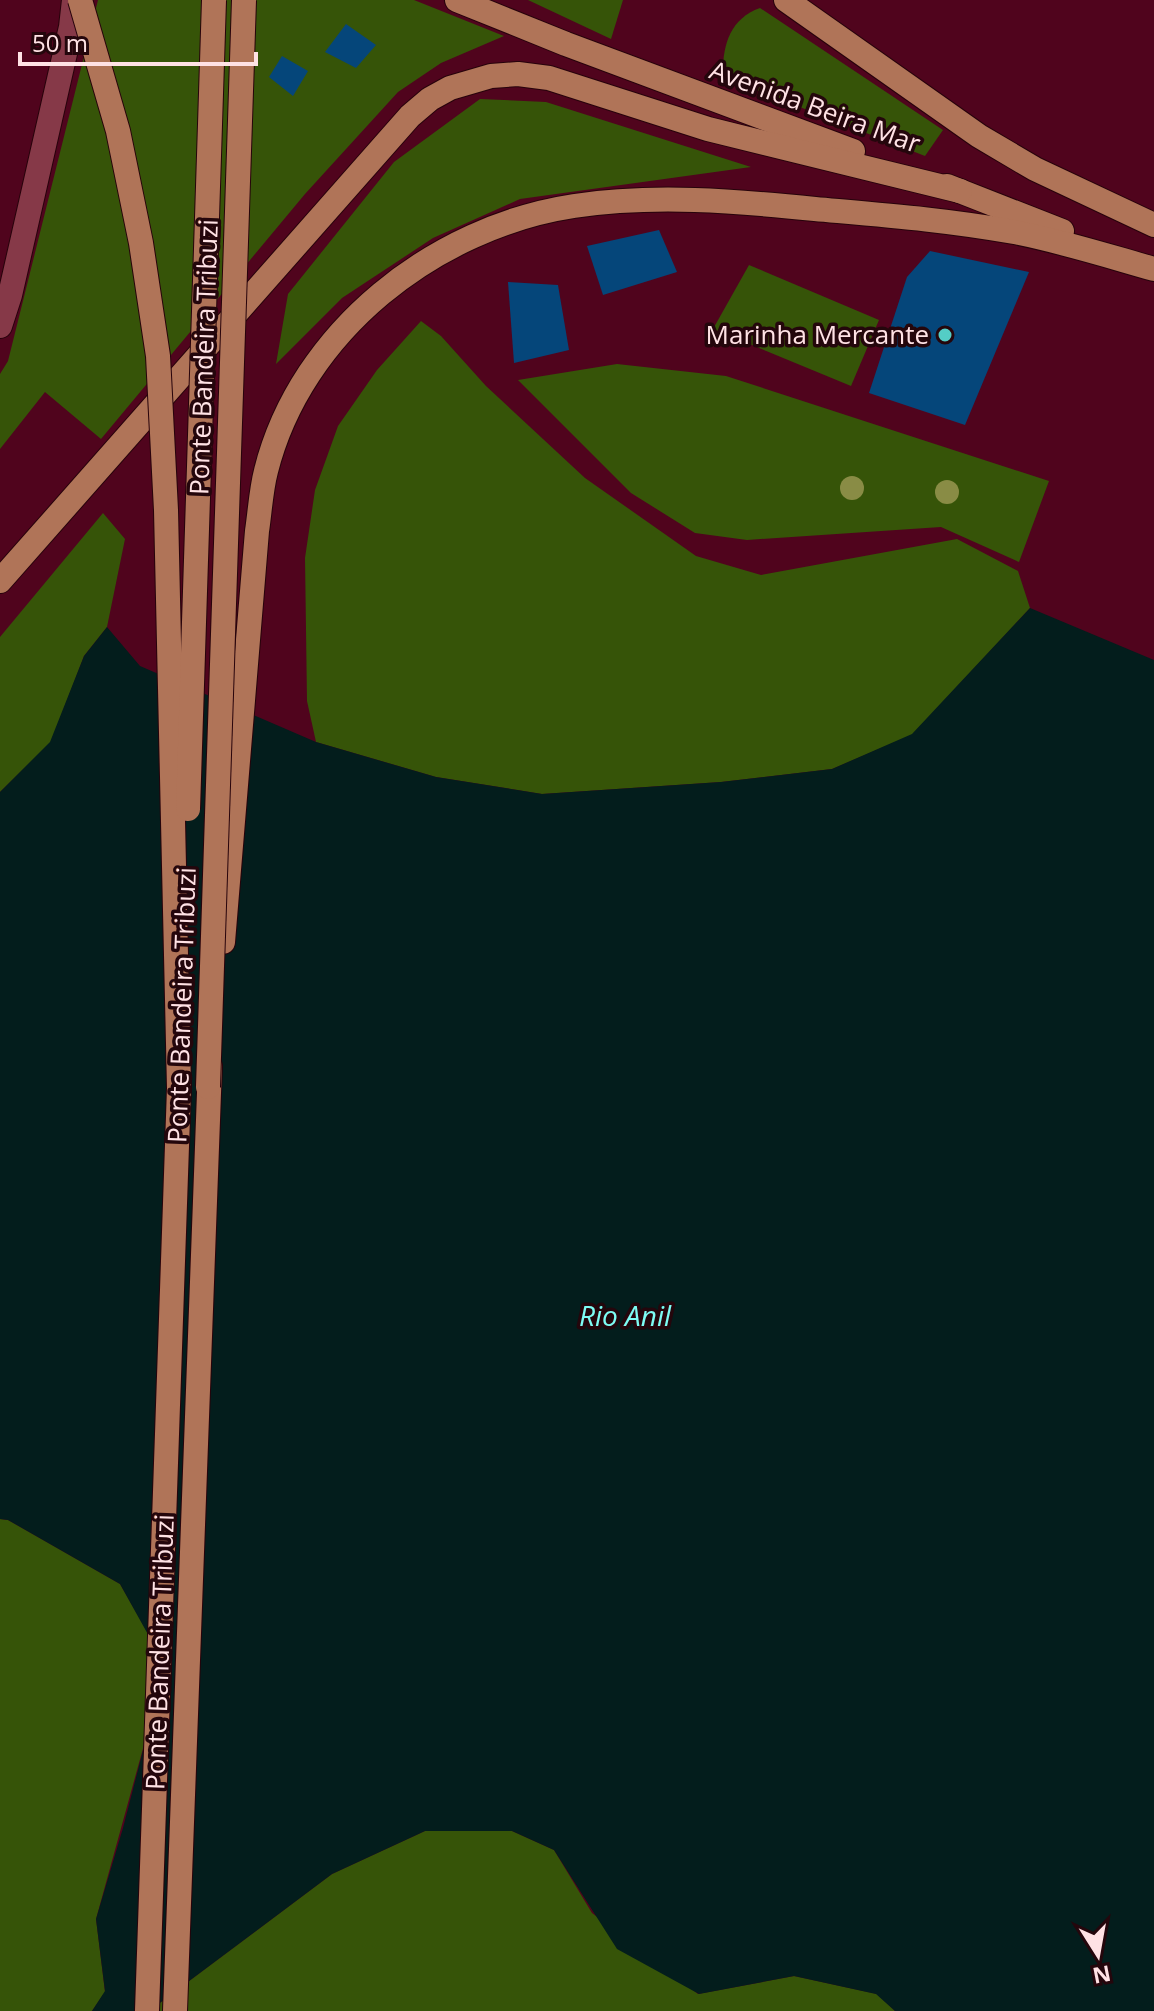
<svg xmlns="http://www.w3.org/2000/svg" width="1154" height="2011" viewBox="0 0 1154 2011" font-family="'Open Sans',sans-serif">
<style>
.green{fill:#365408}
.water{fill:#031d1c}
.building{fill:#05467a}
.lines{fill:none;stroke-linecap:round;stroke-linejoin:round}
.minor-casing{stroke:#27030b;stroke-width:26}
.primary-casing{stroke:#27030b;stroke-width:26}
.minor{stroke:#863948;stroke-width:24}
.primary{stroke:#b07458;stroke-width:24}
.primary-bridge-casing{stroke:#27030b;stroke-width:26;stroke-linecap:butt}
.primary-bridge{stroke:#b07458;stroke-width:24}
.tree{fill:#898c45}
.poi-dot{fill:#54cdc6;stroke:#24060c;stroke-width:3}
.labels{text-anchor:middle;stroke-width:7;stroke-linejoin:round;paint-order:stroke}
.street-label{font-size:26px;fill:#ffe2e5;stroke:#24060c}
.poi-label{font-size:26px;fill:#ffe2e5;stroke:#24060c;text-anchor:end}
.water-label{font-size:28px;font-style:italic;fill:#7dfcf4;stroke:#24060c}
</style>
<rect width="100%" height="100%" fill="#50041d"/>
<!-- green -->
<g class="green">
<path d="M 98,0 L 414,0 L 504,36 L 441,63 L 398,92 L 305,194 L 101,439 L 45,392 L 0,449 L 0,374 L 8,361 Z"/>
<path d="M 528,0 L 623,0 L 611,39 Z"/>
<path d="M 760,8 L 943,130 L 925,156 L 723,77 C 722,47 729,19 760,8 Z"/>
<path d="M 480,99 L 546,102 L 751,167 L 520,199 L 433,238 L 342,298 L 276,364 L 288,294 L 394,162 Z"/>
<path d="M 749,265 L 879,320 L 851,386 L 713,329 Z"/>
<path d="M 421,321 L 441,336 L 486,386 L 585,478 L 696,556 L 761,575 L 957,539 L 1018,571 L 1030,608 L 912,735 L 832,769 L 721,782 L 542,794 L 436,777 L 316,742 L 307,701 L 305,558 L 315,490 L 338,426 L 377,370 Z"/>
<path d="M 617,364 L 726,376 L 1049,481 L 1019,562 L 941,527 L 747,540 L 695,533 L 631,493 L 518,380 Z"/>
<path d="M 103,513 L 125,539 L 107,627 L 84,656 L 51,742 L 0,792 L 0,637 Z"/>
<path d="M 0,1519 L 8,1520 L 120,1584 L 166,1665 L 96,1919 L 105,1992 L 92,2011 L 0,2011 Z"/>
<path d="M 425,1831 L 512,1831 L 554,1850 L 592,1913 L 698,1994 L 794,1976 L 877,1994 L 895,2011 L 149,2011 L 332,1874 Z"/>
</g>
<!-- water -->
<path class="water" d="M 1030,608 L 1154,660 L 1154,2011 L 895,2011 L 876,1994 L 794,1976 L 699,1994 L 617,1949 L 554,1850 L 512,1831 L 425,1831 L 332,1874 L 149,2011 L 92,2011 L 105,1991 L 96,1919 L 123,1828 L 165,1665 L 120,1584 L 8,1520 L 0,1519 L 0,792 L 50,742 L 84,656 L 107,627 L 140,666 L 316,742 L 436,777 L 542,794 L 721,782 L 832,769 L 912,734 Z"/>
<!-- building -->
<g class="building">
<path d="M 346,24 L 376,45 L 356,68 L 325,52 Z"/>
<path d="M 282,56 L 308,71 L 293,96 L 269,77 Z"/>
<path d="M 659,230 L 677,272 L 603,295 L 587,246 Z"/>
<path d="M 930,251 L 1029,272 L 965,425 L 869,393 L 907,277 Z"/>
<path d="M 508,282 L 558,285 L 569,350 L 514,363 Z"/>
</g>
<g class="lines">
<defs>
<path id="minor" d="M 0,326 L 10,295 L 71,27 L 74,0"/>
<g id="primary">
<path d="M 457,0 L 566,44 L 853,151"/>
<path d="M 786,0 L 979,136 L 1035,169 L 1154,225"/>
<path d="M 947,186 L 1062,231"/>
<path d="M 0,581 L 410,116 L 430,99 L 450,88 L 491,76 L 518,74 L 549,78 L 708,129 L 960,191"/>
<path d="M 223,942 L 257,531 C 260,511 261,490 266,471 C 301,331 435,227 574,206 C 654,194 736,201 815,209 C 882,215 948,220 1014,232 C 1061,241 1108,256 1154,269"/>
<path d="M 147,2011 L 179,1088"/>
<path d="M 175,2011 L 210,1066"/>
</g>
</defs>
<!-- minor casing -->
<use href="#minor" class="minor-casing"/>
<!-- primary casing -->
<use href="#primary" class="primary-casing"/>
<!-- minor -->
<use href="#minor" class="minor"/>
<!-- primary -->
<use href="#primary" class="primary"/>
<defs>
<g id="primary-bridge">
<path d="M 80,0 L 118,131 L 141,243 L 158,356 L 166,510 L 179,1088"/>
<path d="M 188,809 L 214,0"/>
<path d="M 208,1087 L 244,0"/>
</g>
</defs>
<!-- primary-bridge casing -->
<use href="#primary-bridge" class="primary-bridge-casing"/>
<!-- primary-bridge -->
<use href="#primary-bridge" class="primary-bridge"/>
</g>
<!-- trees -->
<g class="tree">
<circle cx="852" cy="488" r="12"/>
<circle cx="947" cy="492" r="12"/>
</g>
<!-- markers -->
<circle class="poi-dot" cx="945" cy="335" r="8"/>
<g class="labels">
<!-- street labels -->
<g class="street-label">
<text transform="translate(815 107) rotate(20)" y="9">Avenida Beira Mar</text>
<text transform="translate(204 357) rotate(-88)" y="9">Ponte Bandeira Tribuzi</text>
<text transform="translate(182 1005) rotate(-88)" y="9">Ponte Bandeira Tribuzi</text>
<text transform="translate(160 1652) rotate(-88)" y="9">Ponte Bandeira Tribuzi</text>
</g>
<!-- poi labels -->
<g class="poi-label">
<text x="929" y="344">Marinha Mercante</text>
</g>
<!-- water labels -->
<g class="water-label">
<text x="625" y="1326">Rio Anil</text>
</g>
</g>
<!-- north arrow -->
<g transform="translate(1098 1955) rotate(169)" stroke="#24060c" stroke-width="6" paint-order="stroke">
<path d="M0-6L14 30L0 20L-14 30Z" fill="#ffe2e5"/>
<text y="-12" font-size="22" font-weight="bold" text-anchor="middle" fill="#ffe2e5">N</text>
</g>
<!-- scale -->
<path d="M20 52v12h236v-12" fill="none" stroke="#ffe2e5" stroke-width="4"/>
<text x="32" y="52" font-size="24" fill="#ffe2e5" stroke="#24060c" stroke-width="6" paint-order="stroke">50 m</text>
</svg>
